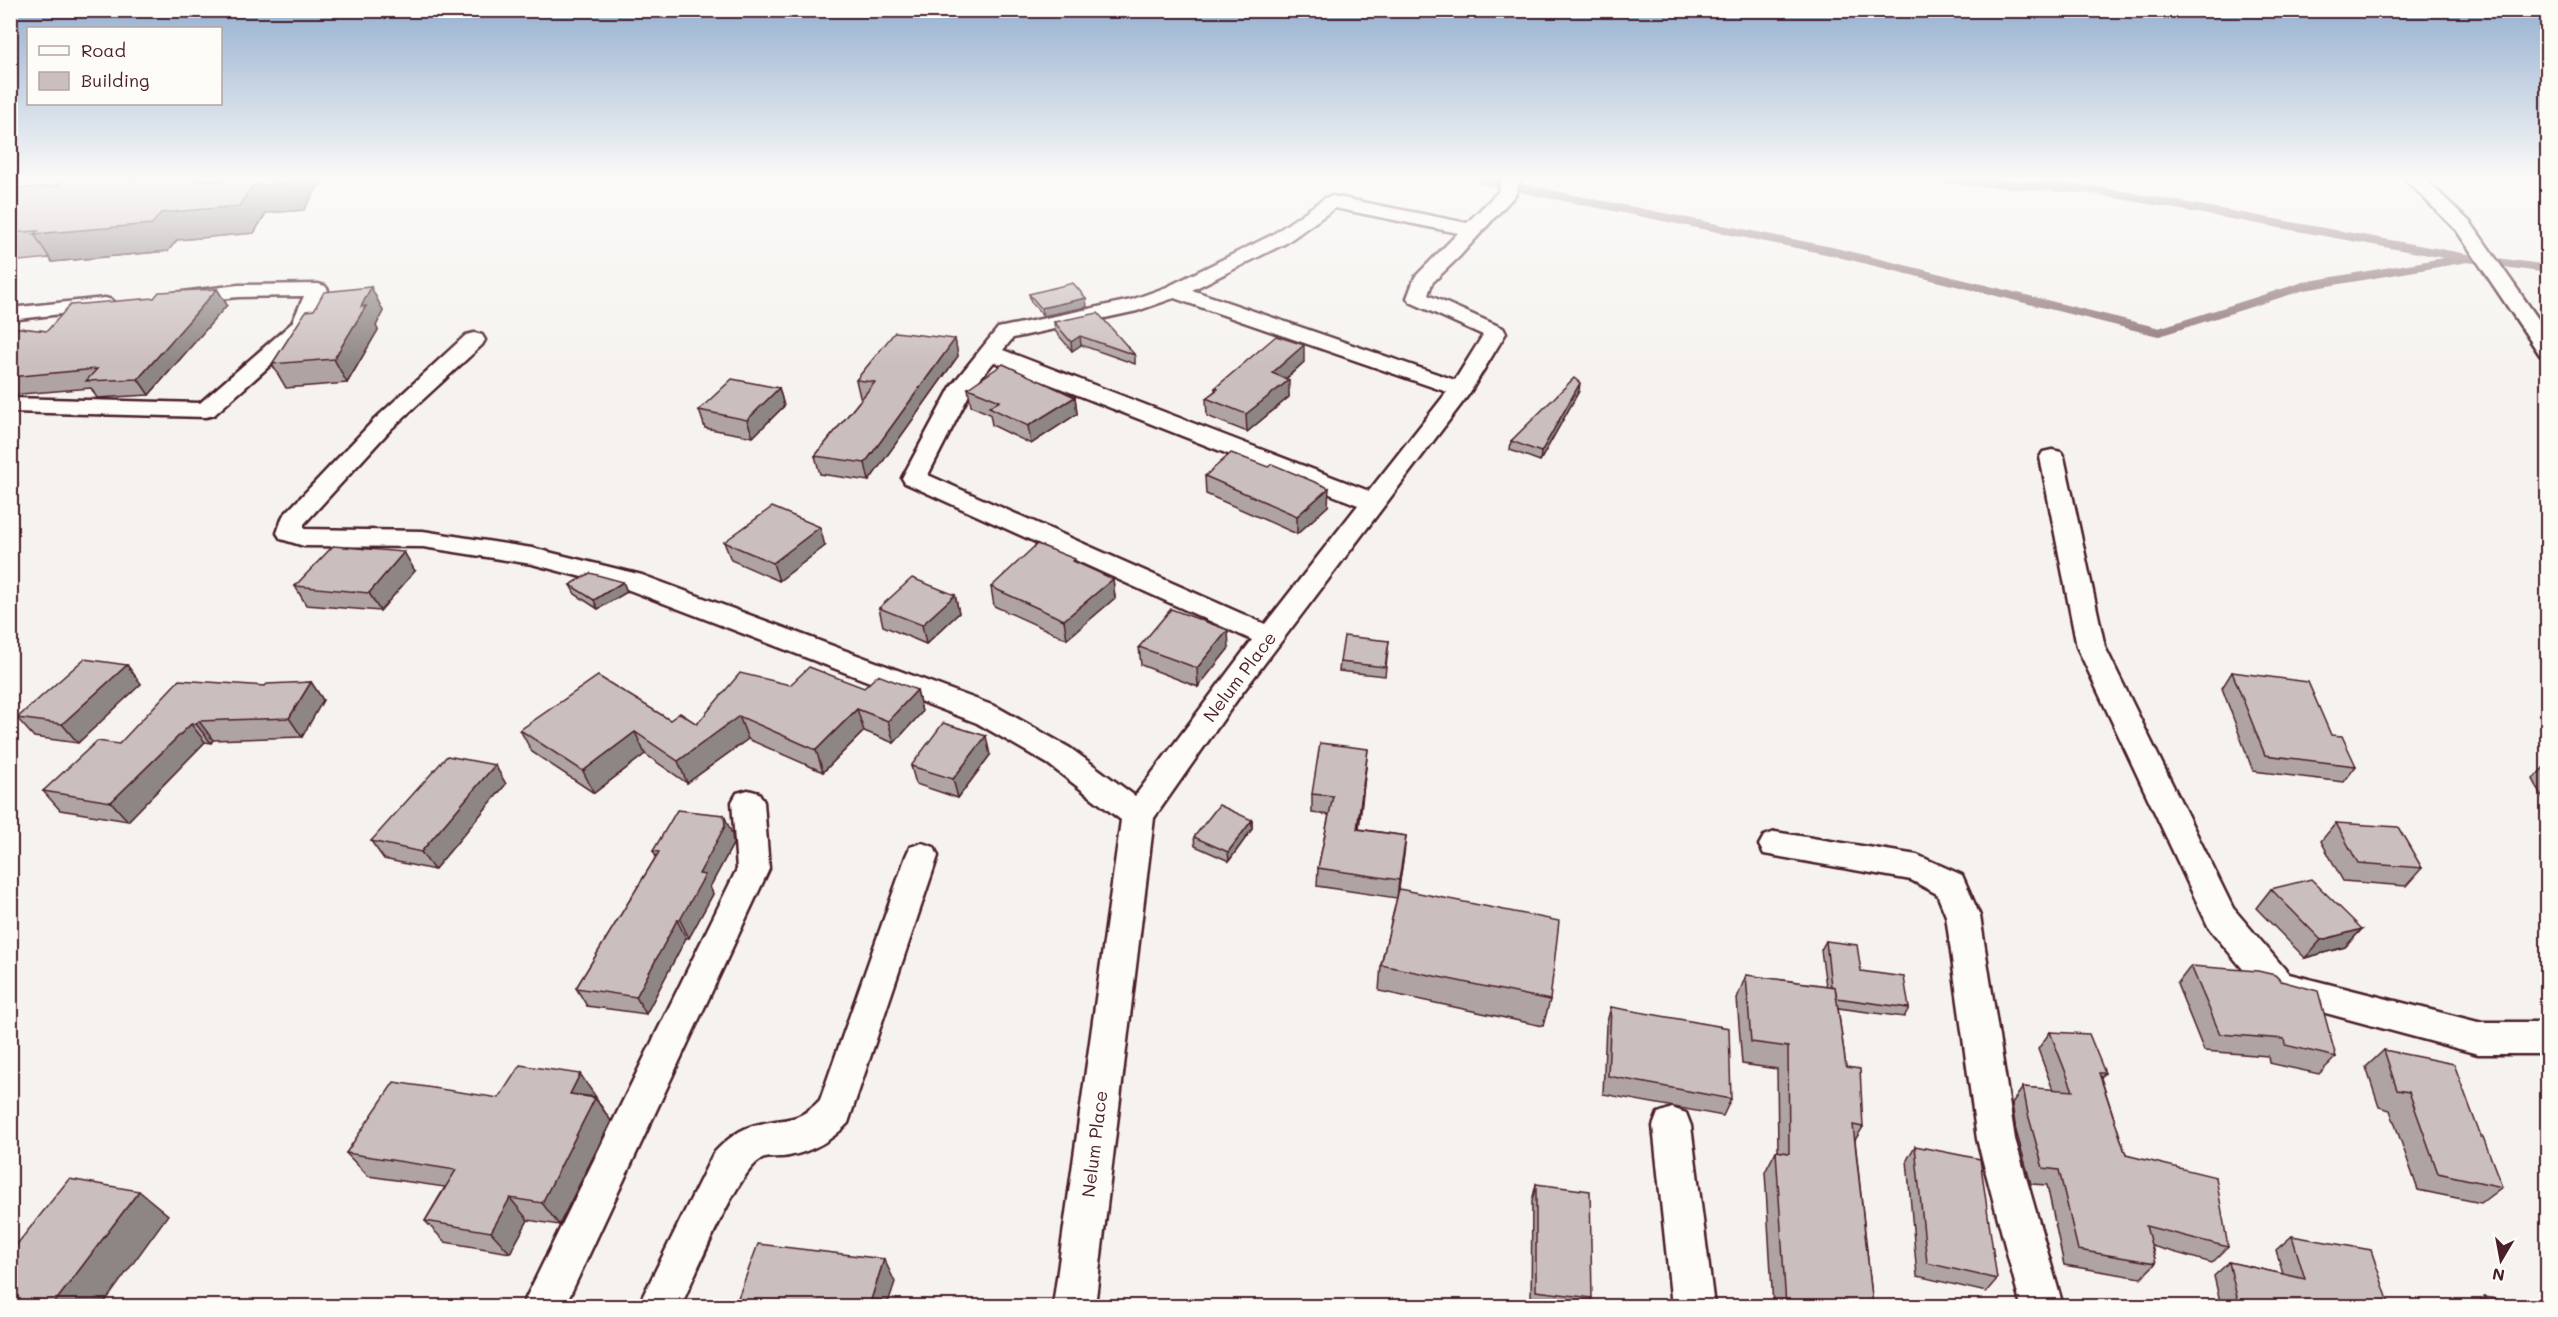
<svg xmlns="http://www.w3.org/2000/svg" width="2558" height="1317" font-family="Mali,sans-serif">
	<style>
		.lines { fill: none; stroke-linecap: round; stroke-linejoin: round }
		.stream { stroke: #8e7378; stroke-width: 8 }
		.street-casing { stroke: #4a1f2b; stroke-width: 5 }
		.street { fill: #fdfcf7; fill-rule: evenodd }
		.wall { fill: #afa4a3; stroke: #4a1f2b; stroke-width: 1.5 }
		.shaded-wall { fill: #8e8685; stroke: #4a1f2b; stroke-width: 1.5 }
		.building { fill: #cbbfbe; stroke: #4a1f2b; stroke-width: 1.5 }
		.labels { text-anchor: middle; stroke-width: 4.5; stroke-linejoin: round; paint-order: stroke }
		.street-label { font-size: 18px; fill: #4a1f2b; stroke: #fdfcf7 }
	</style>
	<rect width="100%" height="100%" fill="#f6f3ef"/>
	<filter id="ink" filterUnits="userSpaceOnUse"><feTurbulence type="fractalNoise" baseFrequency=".0167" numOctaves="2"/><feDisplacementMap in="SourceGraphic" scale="12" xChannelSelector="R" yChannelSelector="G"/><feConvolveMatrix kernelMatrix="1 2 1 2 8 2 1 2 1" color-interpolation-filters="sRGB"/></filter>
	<g filter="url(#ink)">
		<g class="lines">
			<!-- stream -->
			<g class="stream">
				<path d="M1481 180 1831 251 2159 332 2304 286 2467 258"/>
				<path d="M1950 180 2094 190 2467 258 2548 269"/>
			</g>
			<defs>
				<g id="street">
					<path d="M1502 180H1520L1516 194 1459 257 1432 283 1428 295 1503 328 1506 333 1469 394 1239 697 1154 818 1095 1306H1053L1121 820 1048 764 977 723 624 588 532 564 423 547 304 546 281 539 277 533 283 516 375 419 466 335 474 333 482 335 485 340 482 345 391 429 304 524V529L423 531 532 548 642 575 997 707 1070 748 1135 796 1252 640 905 483 902 478 952 385 998 328 1131 300 1167 287 1272 235 1325 198 1332 196 1467 223 1498 192ZM1335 208 1458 233 1415 277 1407 298 1410 302 1483 335 1455 380 1192 290 1286 243ZM1174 298 1447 392 1369 491 1003 350 1013 338 1137 311ZM994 362 1358 505 1265 624 928 475 973 387Z"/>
					<path d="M2406 180H2426L2471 223 2548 333V356L2540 355 2457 231Z"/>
					<path d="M318 284 325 286 328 290 309 331 214 415 206 417 10 412V398L200 403 292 323 304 296 238 297 181 303 174 301 171 297 174 293 238 285Z"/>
					<path d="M105 298 112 300 116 304 112 308 10 320V308Z"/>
					<path d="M2052 450 2061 452 2064 457 2105 647 2233 908 2289 974 2478 1022H2548V1054H2478L2266 997 2209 928 2077 647 2040 457 2043 452Z"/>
					<path d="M748 790 759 793 764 802 769 869 565 1306H522L737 869 732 802 737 793Z"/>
					<path d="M1775 832 1917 855 1962 875 1980 916 2015 1139 2063 1306H2021L1977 1139 1946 916 1937 894 1911 880 1764 854 1759 845 1764 836Z"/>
					<path d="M922 843 934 847 938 856 848 1123C831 1141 813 1151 789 1156 781 1158 770 1156 762 1159 738 1169 694 1278 681 1306H638L713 1154C727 1139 740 1128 760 1124 789 1117 796 1124 820 1100L906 856 910 847Z"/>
					<path d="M1672 1108 1686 1113 1691 1126 1714 1306H1672L1653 1126 1658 1113Z"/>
				</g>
			</defs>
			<!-- street casing -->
			<use href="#street" class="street-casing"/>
			<!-- street -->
			<use href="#street" class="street"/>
		</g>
		<!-- wall -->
		<g class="wall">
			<path d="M10 189 304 210 266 213 254 233 177 240 168 251 52 262 50 258 10 262Z"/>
			<path d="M371 287 383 311 376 326 378 330 347 383 286 388 272 364 314 310Z"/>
			<path d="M217 289 227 305 149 395 97 398 91 388 10 395V327L47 331 154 298Z"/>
			<path d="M1029 294 1087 307 1043 316 1031 302Z"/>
			<path d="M1054 322 1135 355V364L1081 345 1072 351 1055 331Z"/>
			<path d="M955 339 958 356 869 481 820 474 815 456 862 398 860 397 856 380Z"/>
			<path d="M1304 362 1286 379 1289 397 1247 432 1207 416 1206 398 1215 391V388Z"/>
			<path d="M779 388 784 406 753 437 705 428 699 410Z"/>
			<path d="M968 388 1075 397 1077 414 1031 444 992 425 990 414 971 406Z"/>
			<path d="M1579 391 1540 461 1510 450 1511 441Z"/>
			<path d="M1205 476 1328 506 1297 534 1206 494Z"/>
			<path d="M724 542 825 546 779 581 731 560Z"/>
			<path d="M1075 561 1113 579 1115 598 1067 639 994 606 991 587Z"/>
			<path d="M415 571 380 611 306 605 295 586Z"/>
			<path d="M623 582 627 592 598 609 575 594 570 585Z"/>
			<path d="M955 595 959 613 926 644 883 626 879 608Z"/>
			<path d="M1389 641 1385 676 1339 671 1340 662Z"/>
			<path d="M1139 647 1229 648 1198 687 1141 665Z"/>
			<path d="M127 665 141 684 78 743 34 737 17 718Z"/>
			<path d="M2232 672 2331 735 2356 766 2344 782 2253 771 2222 688Z"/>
			<path d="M311 682 323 700 302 737 213 740 211 743 205 742 128 821 60 810 43 791 119 744 265 686Z"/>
			<path d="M790 685 917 690 922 712 894 743 864 731 823 772 748 739 687 783 645 754 594 793 532 752 520 730 670 720 697 724Z"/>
			<path d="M990 755 958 798 916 784 911 766Z"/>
			<path d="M2547 764V806L2533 779Z"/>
			<path d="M1366 767 1359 829 1406 836 1399 889 1550 1000 1543 1026 1379 991 1381 965 1397 898 1317 886 1318 868 1329 815 1312 813V794Z"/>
			<path d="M506 784 434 870 384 859 371 841Z"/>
			<path d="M1252 820V829L1229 861 1195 846 1194 837Z"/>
			<path d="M2336 823 2422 868 2406 886 2343 881 2321 841Z"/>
			<path d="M732 834 733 844 710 887 713 894 689 938H686L646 1014 587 1006 576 988 656 857 653 851Z"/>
			<path d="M2271 889 2362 929 2345 947 2305 958 2256 908Z"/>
			<path d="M1826 941 1861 971 1909 1008 1904 1017 1838 1008 1846 1067 1863 1127 1855 1140 1873 1306H1773L1765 1172 1776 1151H1778L1777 1069 1742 1064 1737 998 1746 975 1826 986 1821 950Z"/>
			<path d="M2191 966 2336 1057 2319 1074 2269 1063 2268 1056 2204 1051 2177 984Z"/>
			<path d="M1611 1007 1731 1099 1723 1116 1603 1094 1606 1025Z"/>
			<path d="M2050 1032 2105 1073 2101 1078 2126 1155 2228 1247 2212 1263 2152 1246 2156 1263 2141 1278 2064 1265 2047 1185 2031 1184 2016 1131 2012 1103 2023 1087 2053 1090 2038 1049Z"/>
			<path d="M2384 1050 2481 1137 2502 1187 2481 1203 2418 1190 2390 1110 2379 1107 2366 1067Z"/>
			<path d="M580 1074 611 1121 559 1225 528 1220 510 1253 445 1242 425 1221 445 1187 368 1176 346 1153 499 1098Z"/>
			<path d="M1915 1146 1997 1279 1986 1292 1917 1276 1907 1160Z"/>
			<path d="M1536 1184 1592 1298 1588 1306H1531L1532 1201Z"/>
			<path d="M2292 1236 2390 1306H2221L2214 1276 2229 1262 2283 1274 2276 1250Z"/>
			<path d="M2485 1297 2530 1306H2472Z"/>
		</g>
		<!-- shaded-wall -->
		<g class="shaded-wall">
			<path d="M292 180H322L304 210 266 213 254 233 177 240 168 251 52 262 34 234 161 213 252 186Z"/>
			<path d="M371 287 383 311 376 326 378 330 347 383 334 359Z"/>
			<path d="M217 289 227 305 149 395 138 379Z"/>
			<path d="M1086 298 1087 307 1043 316 1041 308Z"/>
			<path d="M1080 336 1081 345 1072 351 1071 342Z"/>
			<path d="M955 339 958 356 869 481 865 463Z"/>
			<path d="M1304 345V362L1272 391V373Z"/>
			<path d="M1289 380V397L1247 432 1246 414Z"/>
			<path d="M1580 383 1579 391 1540 461 1541 452Z"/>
			<path d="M779 388 784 406 753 437 747 420Z"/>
			<path d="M1075 397 1077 414 1031 444 1028 426Z"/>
			<path d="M1329 488 1328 506 1297 534V516Z"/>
			<path d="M820 527 825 546 779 581 773 563Z"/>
			<path d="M404 552 415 571 380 611 369 593Z"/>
			<path d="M1113 579 1115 598 1067 639 1064 620Z"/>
			<path d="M623 582 627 592 598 609 594 600Z"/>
			<path d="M955 595 959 613 926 644 922 625Z"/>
			<path d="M1228 630 1229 648 1198 687 1197 668Z"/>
			<path d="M127 665 141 684 78 743 62 724Z"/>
			<path d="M311 682 323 700 302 737 289 718Z"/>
			<path d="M917 690 922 712 894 743 888 721Z"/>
			<path d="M857 709 864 731 823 772 816 750Z"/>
			<path d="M739 716 748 739 687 783 678 761Z"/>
			<path d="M199 721 213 740 211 743 196 724Z"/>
			<path d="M191 724 205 742 128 821 111 802Z"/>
			<path d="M635 732 645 754 594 793 583 771Z"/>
			<path d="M986 736 990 755 958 798 953 779Z"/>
			<path d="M1368 749 1366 767 1356 848 1357 829Z"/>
			<path d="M495 765 506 784 434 870 421 852Z"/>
			<path d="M724 815 732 834 733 844 710 887 713 894 689 938 680 920Z"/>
			<path d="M1252 820V829L1229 861 1228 852Z"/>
			<path d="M1406 836 1404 855 1397 898 1399 880Z"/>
			<path d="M677 920 686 938 646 1014 636 997Z"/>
			<path d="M2362 929 2345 947 2305 958 2321 940Z"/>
			<path d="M580 1074 596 1097 570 1094Z"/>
			<path d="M595 1098 611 1121 559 1225 542 1203Z"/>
			<path d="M139 1191 168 1215 102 1306H52Z"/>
			<path d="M510 1198 528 1220 510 1253 491 1232Z"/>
			<path d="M884 1259 895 1282 887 1306H869Z"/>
		</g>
		<!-- building -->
		<g class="building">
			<path d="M63 180H292L290 183 252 186 239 206 161 213 152 224 34 234 38 231 10 233V189L58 186Z"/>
			<path d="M1073 283 1086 298 1041 308 1029 294Z"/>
			<path d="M371 287 361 307 366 306 334 359 272 364 306 311 314 310 324 292Z"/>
			<path d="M217 289 138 379 86 381 97 369 10 377V327L47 331 70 305 154 298 159 292Z"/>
			<path d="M1098 313 1135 355 1080 336 1071 342 1054 322Z"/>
			<path d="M895 332 955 339 865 463 815 456 875 382 856 380Z"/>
			<path d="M1276 336 1304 345 1272 373 1289 380 1246 414 1206 398 1218 389 1215 388Z"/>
			<path d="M1003 364 1075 397 1028 426 989 407 1000 401 968 388Z"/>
			<path d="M1574 378 1580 383 1541 452 1511 441Z"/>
			<path d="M732 379 779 388 747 420 699 410Z"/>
			<path d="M1231 453 1268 467 1272 464 1329 488 1297 516 1205 476Z"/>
			<path d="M772 507 820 527 773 563 724 542Z"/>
			<path d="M1037 544 1075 559 1073 561 1113 579 1064 620 991 587Z"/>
			<path d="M333 546 404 552 369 593 295 586Z"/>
			<path d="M590 573 623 582 594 600 570 585Z"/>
			<path d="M912 578 955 595 922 625 879 608Z"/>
			<path d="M1171 609 1228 630 1197 668 1139 647Z"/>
			<path d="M1344 636 1389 641 1385 667 1340 662Z"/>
			<path d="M84 659 127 665 62 724 17 718Z"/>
			<path d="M809 667 864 688 878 675 917 690 888 721 857 709 816 750 739 716 678 761 635 732 583 771 520 730 598 676 670 720 680 713 697 724 740 673 790 685Z"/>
			<path d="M2232 672 2308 682 2331 735 2342 736 2356 766 2265 755Z"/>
			<path d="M179 680 265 686 267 684 311 682 289 718 199 721 196 724H191L111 802 43 791 97 741 119 744Z"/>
			<path d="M943 723 986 736 953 779 911 766Z"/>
			<path d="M1320 743 1368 749 1357 829 1406 836 1399 880 1318 868 1333 796 1312 794Z"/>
			<path d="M447 756 495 765 421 852 371 841Z"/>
			<path d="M1219 805 1252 820 1228 852 1194 837Z"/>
			<path d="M677 810 724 815 725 826 699 874 705 875 680 920H677L636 997 576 988 659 852 653 851Z"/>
			<path d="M2336 823 2398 827 2422 868 2358 863Z"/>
			<path d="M2311 879 2362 929 2321 940 2271 889Z"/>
			<path d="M1399 889 1559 921 1550 1000 1381 965Z"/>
			<path d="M1826 941 1857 945 1861 971 1904 977 1909 1008 1837 998 1835 987 1831 986Z"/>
			<path d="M2191 966 2258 971 2275 975 2281 981 2318 991 2336 1057 2285 1045 2284 1039 2220 1034Z"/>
			<path d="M1746 975 1835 987 1846 1067 1860 1069 1863 1127 1853 1125 1873 1306H1786L1776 1151 1789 1153 1788 1047 1751 1042Z"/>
			<path d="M1611 1007 1729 1028 1731 1099 1608 1076Z"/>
			<path d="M2050 1032 2089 1034 2105 1073H2099L2126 1155 2216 1177 2228 1247 2146 1226 2156 1263 2078 1250 2059 1170 2043 1168 2028 1114 2023 1087 2073 1091Z"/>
			<path d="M2384 1050 2454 1064 2481 1137H2483L2502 1187 2438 1173 2409 1092 2397 1090Z"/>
			<path d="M520 1065 580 1074 570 1094 595 1098 542 1203 510 1198 491 1232 425 1221 456 1170 346 1153 394 1082 499 1098Z"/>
			<path d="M1915 1146 1980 1159 1997 1279 1927 1263Z"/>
			<path d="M69 1179 139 1191 52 1306H10V1253Z"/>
			<path d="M1536 1184 1590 1191 1592 1298 1536 1291Z"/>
			<path d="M2292 1236 2371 1250 2390 1306H2239L2229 1262 2305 1279Z"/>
			<path d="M758 1244 884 1259 869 1306H735Z"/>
			<path d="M2485 1297 2530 1306H2489Z"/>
		</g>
	</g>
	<!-- sky -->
	<linearGradient id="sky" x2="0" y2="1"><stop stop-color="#96b0d0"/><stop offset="0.49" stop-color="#fbfaf8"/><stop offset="1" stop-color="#fbfaf8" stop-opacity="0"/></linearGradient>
	<rect width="2558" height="365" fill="url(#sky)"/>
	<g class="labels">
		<!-- street labels -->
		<g class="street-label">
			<text transform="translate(1240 677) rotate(-53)" y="6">Nelum Place</text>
			<text transform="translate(1095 1144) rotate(-83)" y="6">Nelum Place</text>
		</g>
	</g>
	<!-- margin -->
	<rect width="2558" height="1317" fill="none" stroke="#fdfcf7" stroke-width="36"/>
	<rect x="18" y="18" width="2522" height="1281" fill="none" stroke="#4a1f2b" stroke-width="2" filter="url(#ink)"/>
	<!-- legend -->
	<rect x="27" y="27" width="195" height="78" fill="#fdfcf7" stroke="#b5a4a5" stroke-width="1.5"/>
	<rect x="39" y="46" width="30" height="9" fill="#fdfcf7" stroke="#b5a4a5" stroke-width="1.5"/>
	<text x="81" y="57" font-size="18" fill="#4a1f2b">Road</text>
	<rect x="39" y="72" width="30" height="18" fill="#cbbfbe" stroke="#b5a4a5" stroke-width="1.5"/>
	<text x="81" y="87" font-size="18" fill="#4a1f2b">Building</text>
	<!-- north arrow -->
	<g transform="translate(2501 1260) rotate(190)" stroke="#fdfcf7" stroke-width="4.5" paint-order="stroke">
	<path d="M0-4.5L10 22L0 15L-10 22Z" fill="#4a1f2b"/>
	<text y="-9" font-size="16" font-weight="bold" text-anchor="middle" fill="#4a1f2b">N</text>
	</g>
</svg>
